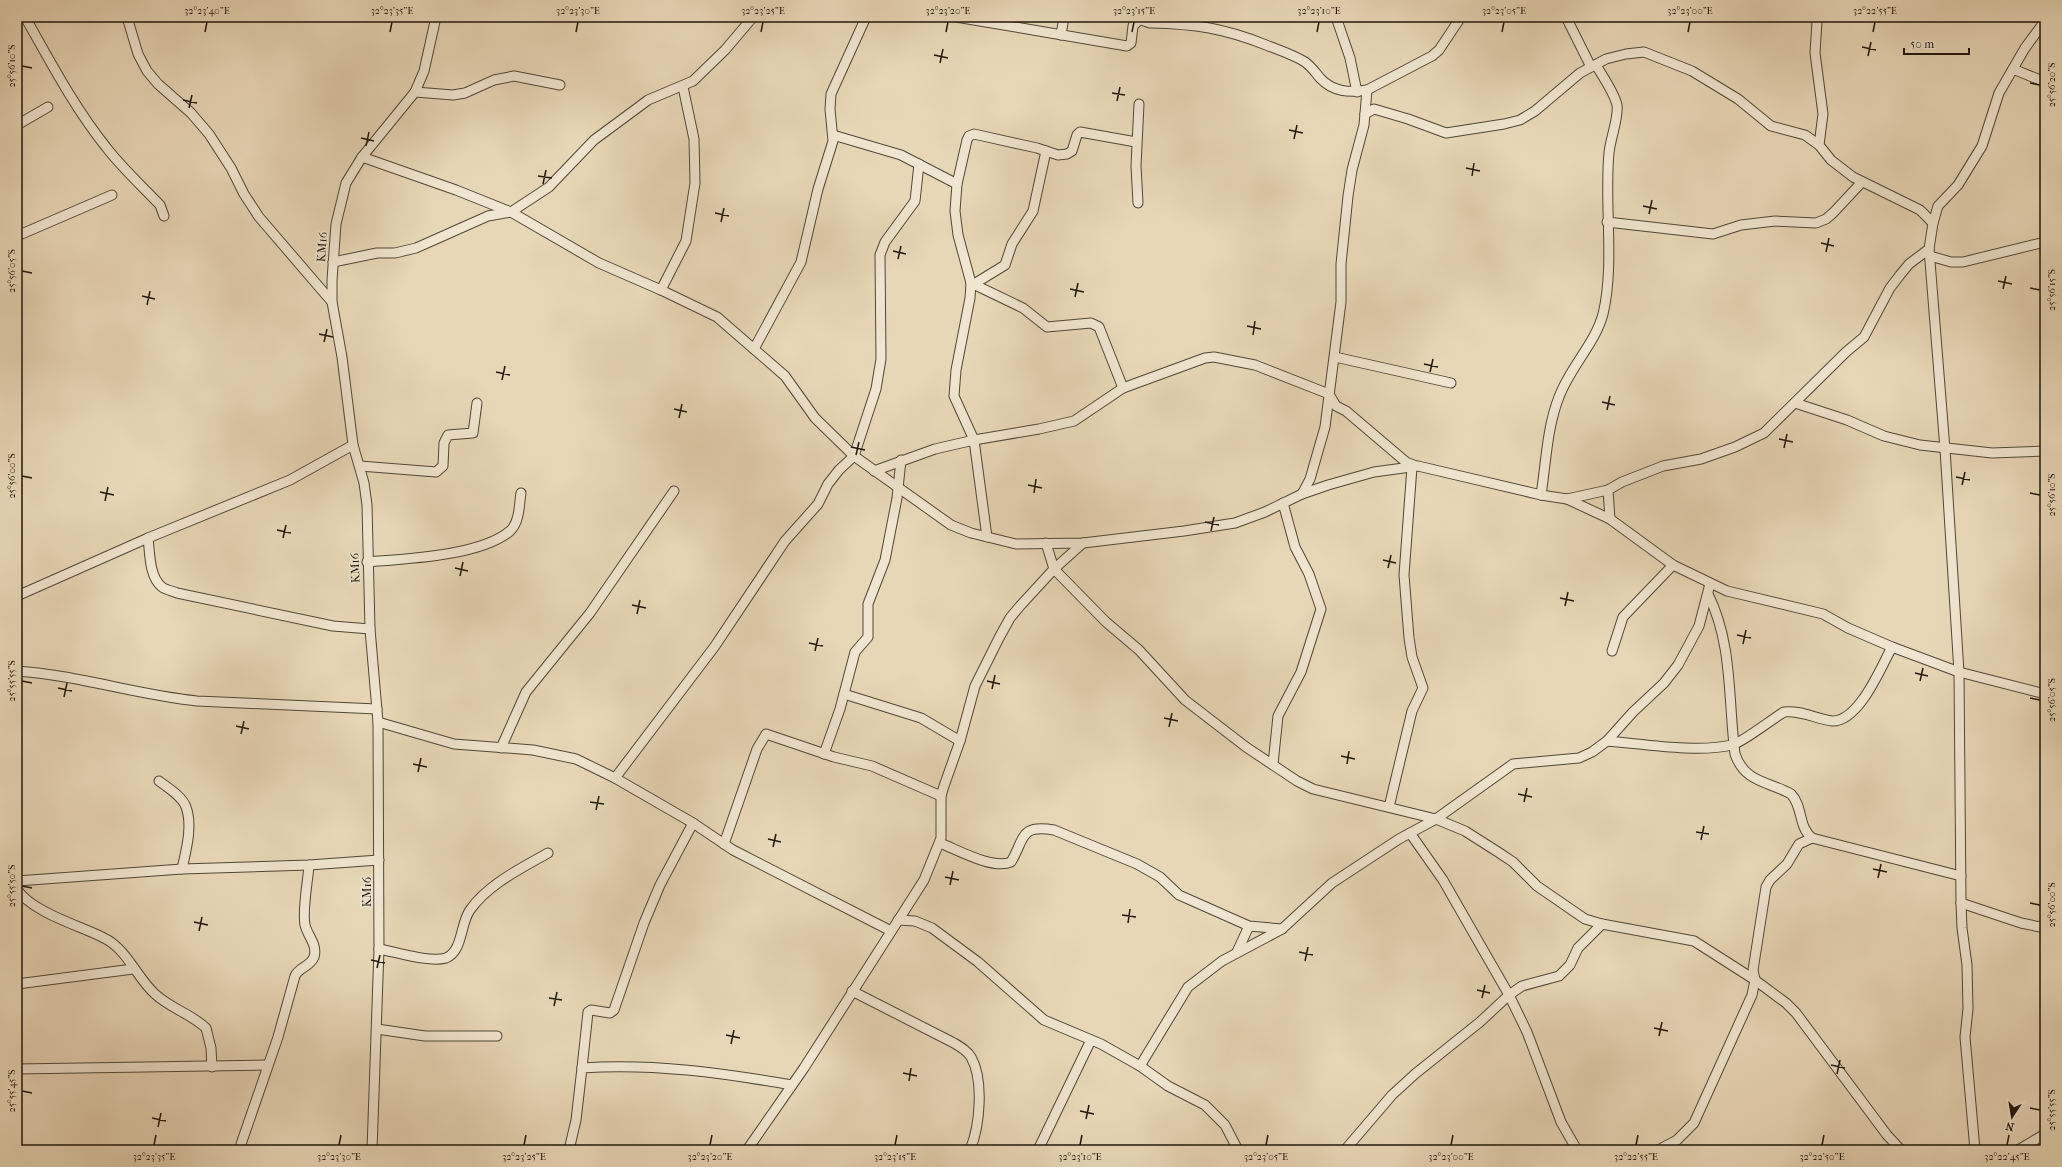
<svg xmlns="http://www.w3.org/2000/svg" width="2062" height="1167" font-family="'IM FELL French Canon',serif">
	<style>
		.lines { fill: none; stroke-linecap: round; stroke-linejoin: round }
		.minor-casing { stroke: #504738; stroke-width: 11 }
		.minor { stroke: #f0e5d0; stroke-width: 9 }
		.ticks { fill: none; stroke: #1e170d; stroke-width: 1.5 }
		.labels { text-anchor: middle; stroke-width: 3; stroke-linejoin: round; paint-order: stroke }
		.street-label { font-size: 12px; fill: #1e170d; stroke: #f0e5d0 }
		.neatline { fill: none; stroke: #1e170d; stroke-width: 1.5 }
		.ticks-label { font-size: 10px; text-anchor: middle; fill: #1e170d }
	</style>
	<rect width="100%" height="100%" fill="#e8d7b7"/>
	<filter id="stains"><feTurbulence type="fractalNoise" baseFrequency=".005" numOctaves="4"/><feColorMatrix values="0 0 0 0 .2 0 0 0 0 .09 0 0 0 0 .02 0 0 0 .5 -.17"/></filter>
	<radialGradient id="worn" r=".72"><stop offset=".6" stop-color="#630" stop-opacity="0"/><stop offset="1" stop-color="#630" stop-opacity=".3"/></radialGradient>
	<g class="lines">
		<defs>
			<g id="minor">
				<path d="M25 17C50 61 74 107 106 147 122 168 142 186 160 205L164 216"/>
				<path d="M127 17 138 54 147 71 158 84 191 113 209 134 231 168 244 194 259 217 332 302"/>
				<path d="M956 17 1127 46 1131 43 1133 26 1141 18"/>
				<path d="M1140 17 1144 21 1150 23C1195 24 1224 28 1266 45 1279 50 1294 55 1305 62 1311 66 1315 72 1320 78 1333 92 1349 93 1367 90L1432 56 1439 50 1461 17"/>
				<path d="M1336 17 1350 58 1357 92"/>
				<path d="M1815 17 1817 21 1815 53 1823 114 1819 145"/>
				<path d="M1061 35 1064 17"/>
				<path d="M2013 69 2045 82"/>
				<path d="M415 92 453 95 465 93 494 80 514 76 560 85"/>
				<path d="M1365 114 1374 109 1408 119 1446 133 1504 124 1520 120 1535 111 1580 73 1606 59 1626 54 1644 52 1692 71 1738 99 1771 126 1805 135 1819 145 1831 160 1853 177 1920 210 1933 223"/>
				<path d="M17 125 48 107"/>
				<path d="M833 135 901 155 957 184"/>
				<path d="M362 157 456 190 511 212 599 263 661 290 717 317 785 376 815 418 854 456 951 525 971 533 1016 544 1083 543 1184 531 1235 523 1265 512 1302 494 1328 485 1374 472 1418 466 1541 495 1567 499 1610 519 1673 565 1727 591 1823 614 1848 628 1892 647 1959 672 2045 694"/>
				<path d="M1138 203 1136 166 1139 104"/>
				<path d="M1607 222 1713 234 1741 225 1775 221 1816 223 1826 219 1833 213 1862 182"/>
				<path d="M17 236 112 195"/>
				<path d="M1930 256 1951 262H1963L2045 242"/>
				<path d="M333 262 377 253H395L416 248 488 216 511 212 549 187 594 140 640 106 648 100 693 81 725 50 753 17"/>
				<path d="M971 283 1023 308 1047 327 1091 323 1099 327 1123 388"/>
				<path d="M974 284 1005 265 1012 244 1033 211 1046 151"/>
				<path d="M661 290 686 241 695 183 694 139 683 87"/>
				<path d="M754 349 801 262 818 189 833 141 830 109 831 94 866 17"/>
				<path d="M1335 357 1451 383"/>
				<path d="M1795 403 1847 420 1884 436 1920 445 1992 453 2045 451"/>
				<path d="M360 466 436 472 443 466 444 443 448 435 473 433 477 403"/>
				<path d="M874 471 935 449 974 440 1039 429 1074 421 1123 388 1205 358 1214 357 1255 365 1329 394 1336 406 1346 411 1406 462 1416 466"/>
				<path d="M1608 490 1610 519"/>
				<path d="M1302 494 1310 479 1325 427 1341 302V264L1348 196 1352 170 1364 125 1367 90"/>
				<path d="M1541 495C1546 463 1547 427 1559 397 1570 367 1595 344 1603 314 1615 264 1604 204 1609 153 1610 140 1619 117 1617 105 1614 92 1603 77 1596 65L1591 67 1566 17"/>
				<path d="M1567 499 1608 490 1622 482 1663 466 1701 459 1735 447 1764 433 1846 352 1864 337 1890 288 1900 275 1909 264 1929 249"/>
				<path d="M987 537 974 440 954 396 956 370 970 298 971 283 958 235 955 211 957 184 967 140 969 136 974 134 1037 148 1058 155 1067 154 1072 151 1077 135 1080 132 1136 142"/>
				<path d="M148 538C150 553 149 577 162 587 166 590 173 591 177 593L333 626 370 629"/>
				<path d="M1046 543 1054 569 1106 622 1139 650 1185 700 1246 747 1297 781 1313 789 1436 819 1465 831 1498 852 1513 862 1537 886 1585 919 1602 924 1694 941 1755 980 1786 1003 1796 1013 1887 1135 1901 1150"/>
				<path d="M367 562C405 559 481 556 510 531 520 522 519 504 521 493"/>
				<path d="M1708 594C1733 644 1728 700 1735 754 1745 783 1768 781 1791 794 1803 806 1798 827 1812 838L1961 876"/>
				<path d="M17 596 148 538 290 480 353 445"/>
				<path d="M1612 651 1623 617 1673 565"/>
				<path d="M17 671C78 675 136 695 197 701L377 709"/>
				<path d="M844 694 921 718 960 741"/>
				<path d="M378 722 454 744 533 750 576 759 615 778 693 823 733 850 891 931"/>
				<path d="M1607 741C1644 744 1697 753 1732 745 1743 742 1772 719 1784 712 1801 710 1816 719 1832 721 1859 722 1881 667 1892 647"/>
				<path d="M501 748 526 692 590 613 674 491"/>
				<path d="M824 754 840 709 855 652 868 637V604L885 560 897 498 901 460"/>
				<path d="M1273 764 1278 716 1301 672 1321 609 1309 574 1295 547 1283 503"/>
				<path d="M615 778 715 646 785 541 818 504 828 484 839 470 854 456 876 389 881 359 880 255 885 242 915 201 919 164"/>
				<path d="M159 781C168 788 182 796 186 807 193 826 186 850 182 869"/>
				<path d="M1389 807 1412 711 1423 688 1412 657 1409 638 1404 575 1412 467"/>
				<path d="M1410 833 1443 880 1509 995 1527 1032 1561 1122 1577 1150"/>
				<path d="M940 843C958 850 993 870 1011 862 1025 839 1019 824 1054 830L1137 864 1160 877 1179 895 1249 926 1282 929"/>
				<path d="M724 844 757 749 766 734 834 757 872 766 941 796"/>
				<path d="M17 881 182 869 309 865 379 860"/>
				<path d="M17 889C31 912 81 926 104 938 127 949 137 978 155 994 170 1008 191 1014 206 1028L211 1048 212 1067"/>
				<path d="M1961 903 2021 923 2045 928"/>
				<path d="M898 920 915 921 932 928 978 962 1044 1020 1101 1044 1140 1066 1168 1086 1205 1105 1225 1125 1238 1150"/>
				<path d="M379 949C396 952 430 963 446 958 463 951 460 924 470 910 488 884 522 868 548 853"/>
				<path d="M1237 952 1249 926"/>
				<path d="M17 984 133 969"/>
				<path d="M852 991 952 1042C959 1046 967 1050 971 1057 984 1080 980 1126 970 1150"/>
				<path d="M377 1029 425 1036H497"/>
				<path d="M1140 1066 1188 987 1222 961 1282 929 1332 883 1399 839 1436 819 1513 764 1579 758 1592 752 1607 741 1633 712 1664 683 1678 665 1699 626 1710 584"/>
				<path d="M582 1068 588 1012 591 1010 610 1013 614 1010 644 923 660 885 693 823"/>
				<path d="M17 1069 268 1065"/>
				<path d="M239 1150 278 1037 295 976C299 967 310 967 314 957 318 945 307 935 305 925 302 910 308 881 309 865"/>
				<path d="M372 1150 379 949 378 722 370 629 367 505 364 483 353 445 342 357 332 302V280L336 224 346 183 362 157 415 92 424 71 436 17"/>
				<path d="M569 1150 576 1120 582 1068C652 1063 723 1073 792 1085"/>
				<path d="M747 1150 804 1068 924 880 941 838V796L944 786 960 741 975 686 999 638 1010 618 1020 606 1054 569 1083 543"/>
				<path d="M1038 1150 1091 1040"/>
				<path d="M1345 1150 1392 1095 1415 1074 1480 1022 1509 995 1522 986 1559 976 1570 965 1578 948 1602 924"/>
				<path d="M1658 1150 1677 1140 1694 1123 1752 995 1755 980 1753 970 1766 887 1770 880 1787 864 1799 844 1812 838"/>
				<path d="M1975 1150 1965 1037 1968 1009 1967 965 1962 928 1961 903 1959 672 1945 449 1929 249 1933 223 1938 206 1958 185 1982 146 1999 93 2025 48 2045 21"/>
				<path d="M2018 1150 2045 1134"/>
			</g>
		</defs>
		<!-- minor casing -->
		<use href="#minor" class="minor-casing"/>
		<!-- minor -->
		<use href="#minor" class="minor"/>
	</g>
	<!-- ticks -->
	<path class="ticks" d="M205 32 207 22M390 32 392 22M576 32 578 22M761 32 763 22M946 32 948 22M1132 32 1134 22M1317 32 1319 22M1502 32 1504 22M1688 32 1690 22M1873 32 1875 22M1862 47 1876 50M934 55 948 58M1868 56 1871 42M940 63 943 49M22 66 32 68M2030 83 2040 85M1112 93 1125 95M183 100 197 103M1117 101 1120 87M189 108 192 95M1289 130 1303 133M361 138 374 141M1294 139 1297 125M366 146 369 132M1466 168 1480 171M538 176 552 178M1472 176 1474 163M543 184 546 170M1643 206 1657 209M715 213 729 216M1649 214 1652 200M721 222 724 208M1821 243 1834 246M893 251 906 254M1826 252 1829 238M898 259 901 246M22 271 32 273M1998 281 2012 284M2030 288 2040 290M1070 289 1084 292M2003 289 2006 276M142 296 155 299M1075 297 1078 283M147 305 150 291M1247 326 1261 329M319 334 333 337M1253 335 1255 321M324 342 327 329M1424 364 1438 367M496 372 510 375M1430 372 1433 359M502 380 505 366M1602 402 1615 405M674 409 687 412M1607 410 1610 396M679 418 682 404M1779 439 1793 442M851 447 865 450M1784 448 1787 434M856 455 859 442M22 476 32 478M1956 477 1970 480M1028 485 1042 488M1962 485 1965 472M100 492 114 495M1034 493 1036 479M2030 493 2040 495M105 501 108 487M1205 522 1219 525M277 530 291 533M1211 531 1214 517M283 538 286 525M1383 560 1396 563M455 568 468 571M1388 568 1391 555M460 576 463 562M1560 598 1574 601M632 605 646 608M1565 606 1568 592M637 614 640 600M1737 635 1751 638M809 643 823 646M1743 644 1746 630M815 651 818 638M1915 673 1928 676M22 681 32 683M987 681 1000 684M1920 681 1923 668M58 688 72 691M992 689 995 675M64 697 67 683M2030 698 2040 700M1164 718 1178 721M236 726 249 729M1169 727 1172 713M241 734 244 721M1341 756 1355 759M413 764 427 767M1347 764 1349 751M418 772 421 758M1518 794 1532 797M590 802 604 804M1524 802 1527 788M596 810 599 796M1696 832 1709 834M768 839 781 842M1701 840 1704 826M773 847 776 834M1873 869 1887 872M945 877 959 880M1878 878 1881 864M950 885 953 871M22 886 32 888M2030 903 2040 905M1122 915 1136 917M194 922 208 925M1128 923 1130 909M199 931 202 917M1299 952 1313 955M371 960 385 963M1305 961 1308 947M377 968 380 955M1477 990 1490 993M549 998 562 1000M1482 998 1485 985M554 1006 557 992M1654 1028 1668 1031M726 1035 740 1038M1659 1036 1662 1022M731 1044 734 1030M1831 1065 1845 1068M903 1073 917 1076M1837 1074 1840 1060M909 1081 911 1068M22 1091 32 1093M2030 1108 2040 1110M1080 1111 1094 1114M152 1118 166 1121M1086 1119 1089 1105M158 1127 161 1113M154 1145 156 1135M339 1145 341 1135M524 1145 526 1135M710 1145 712 1135M895 1145 897 1135M1080 1145 1082 1135M1266 1145 1268 1135M1451 1145 1453 1135M1636 1145 1638 1135M1822 1145 1824 1135M2007 1145 2009 1135"/>
	<g class="labels">
		<!-- street labels -->
		<g class="street-label">
			<text transform="translate(322 247) rotate(-86)" y="4">KM16</text>
			<text transform="translate(355 568) rotate(-92)" y="4">KM16</text>
			<text transform="translate(367 892) rotate(-90)" y="4">KM16</text>
		</g>
	</g>
	<!-- margin -->
	<rect width="2062" height="1167" fill="none" stroke="#e8d7b7" stroke-width="44"/>
	<!-- north arrow -->
	<g transform="translate(2012 1117) rotate(192)" stroke="#f0e5d0" stroke-width="3" paint-order="stroke">
	<path d="M0-3L7 15L0 10L-7 15Z" fill="#1e170d"/>
	<text y="-6" font-size="11" font-weight="bold" text-anchor="middle" fill="#1e170d">N</text>
	</g>
	<!-- scale -->
	<path d="M1904 48v6h65v-6" fill="none" stroke="#1e170d" stroke-width="2"/>
	<text x="1910" y="48" font-size="12" fill="#1e170d" stroke="#f0e5d0" stroke-width="3" paint-order="stroke">50 m</text>
	<rect x="22" y="22" width="2018" height="1123" class="neatline"/>
	<g class="ticks-label">
		<text x="207" y="14">32°23'40"E</text>
		<text x="392" y="14">32°23'35"E</text>
		<text x="578" y="14">32°23'30"E</text>
		<text x="763" y="14">32°23'25"E</text>
		<text x="948" y="14">32°23'20"E</text>
		<text x="1134" y="14">32°23'15"E</text>
		<text x="1319" y="14">32°23'10"E</text>
		<text x="1504" y="14">32°23'05"E</text>
		<text x="1690" y="14">32°23'00"E</text>
		<text x="1875" y="14">32°22'55"E</text>
		<text transform="translate(11 66) rotate(-90)" y="4">25°56'10"S</text>
		<text transform="translate(2051 85) rotate(-90)" y="4">25°56'20"S</text>
		<text transform="translate(11 271) rotate(-90)" y="4">25°56'05"S</text>
		<text transform="translate(2051 290) rotate(-90)" y="4">25°56'15"S</text>
		<text transform="translate(11 476) rotate(-90)" y="4">25°56'00"S</text>
		<text transform="translate(2051 495) rotate(-90)" y="4">25°56'10"S</text>
		<text transform="translate(11 681) rotate(-90)" y="4">25°55'55"S</text>
		<text transform="translate(2051 700) rotate(-90)" y="4">25°56'05"S</text>
		<text transform="translate(11 886) rotate(-90)" y="4">25°55'50"S</text>
		<text transform="translate(2051 905) rotate(-90)" y="4">25°56'00"S</text>
		<text transform="translate(11 1091) rotate(-90)" y="4">25°55'45"S</text>
		<text transform="translate(2051 1110) rotate(-90)" y="4">25°55'55"S</text>
		<text x="154" y="1160">32°23'35"E</text>
		<text x="339" y="1160">32°23'30"E</text>
		<text x="524" y="1160">32°23'25"E</text>
		<text x="710" y="1160">32°23'20"E</text>
		<text x="895" y="1160">32°23'15"E</text>
		<text x="1080" y="1160">32°23'10"E</text>
		<text x="1266" y="1160">32°23'05"E</text>
		<text x="1451" y="1160">32°23'00"E</text>
		<text x="1636" y="1160">32°22'55"E</text>
		<text x="1822" y="1160">32°22'50"E</text>
		<text x="2007" y="1160">32°22'45"E</text>
	</g>
	<rect width="100%" height="100%" filter="url(#stains)"/>
	<rect width="100%" height="100%" fill="url(#worn)"/>
</svg>
